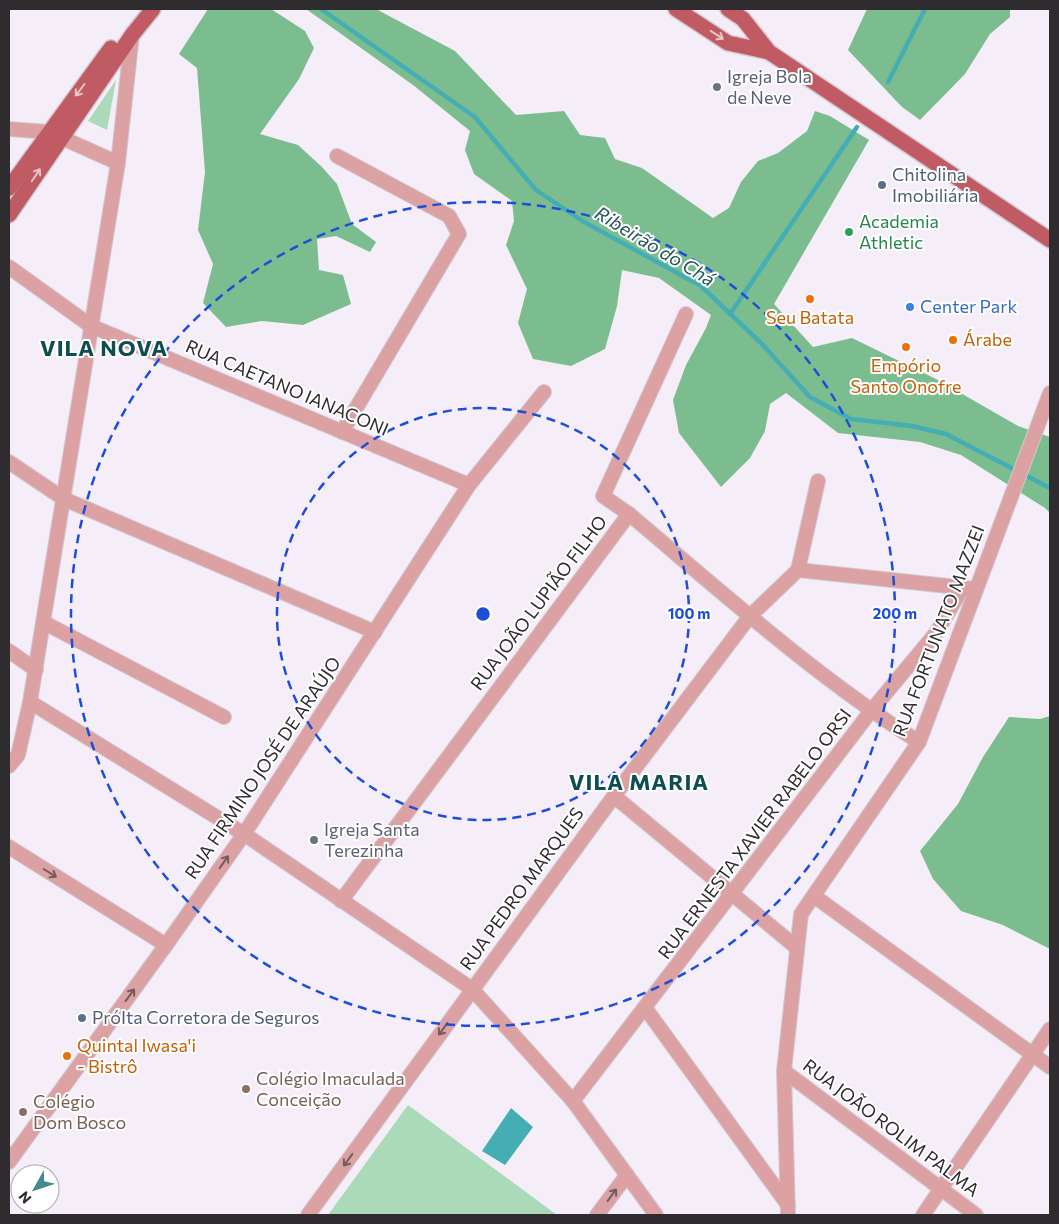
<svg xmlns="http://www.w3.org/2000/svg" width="1059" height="1224" font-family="Commissioner,sans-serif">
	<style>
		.green { fill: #abdab8 }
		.forest { fill: #7cbd8f }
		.water { fill: #45adb4 }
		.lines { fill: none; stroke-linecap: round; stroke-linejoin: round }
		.stream { stroke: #45adb4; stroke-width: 4.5 }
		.minor-casing { stroke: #d1cad4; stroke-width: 16 }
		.major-casing { stroke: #d1cad4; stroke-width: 18 }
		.minor { stroke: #dca1a3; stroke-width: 14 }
		.major { stroke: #c15b63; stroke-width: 15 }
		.oneway { stroke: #e9c6c8 }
		.oneway2 { stroke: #745b5e }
		.ring { fill: none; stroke: #1d4ed8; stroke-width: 2.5; stroke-dasharray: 9 6 }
		.worship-dot { fill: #6b7280; stroke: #fff; stroke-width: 2 }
		.service-dot { fill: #5c6f8a; stroke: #fff; stroke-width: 2 }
		.leisure-dot { fill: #2e9e5b; stroke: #fff; stroke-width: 2 }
		.food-dot { fill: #e8710a; stroke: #fff; stroke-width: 2 }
		.shop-dot { fill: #3f7fe0; stroke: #fff; stroke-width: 2 }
		.education-dot { fill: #8d6e63; stroke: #fff; stroke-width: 2 }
		.labels { text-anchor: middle; stroke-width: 4; stroke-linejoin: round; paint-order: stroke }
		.worship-label { font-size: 18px; fill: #5b616d; stroke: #fff; text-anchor: start }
		.service-label { font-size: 18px; fill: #4e5e75; stroke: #fff; text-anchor: start }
		.leisure-label { font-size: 18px; fill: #27864d; stroke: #fff; text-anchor: start }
		.shop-label { font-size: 18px; fill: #366cbe; stroke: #fff; text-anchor: start }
		.food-label { font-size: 18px; fill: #c56008; stroke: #fff }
		.street-label { font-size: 18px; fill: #2f2c30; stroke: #fff }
		.education-label { font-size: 18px; fill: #785e54; stroke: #fff; text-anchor: start }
		.water-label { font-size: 19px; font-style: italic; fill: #295659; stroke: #fff }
		.district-label { font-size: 22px; font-weight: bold; letter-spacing: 1px; fill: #0e4d50; stroke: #fff }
		.centre { fill: #1d4ed8; stroke: #fff; stroke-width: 2.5 }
		.ring-label { font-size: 15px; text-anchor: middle; font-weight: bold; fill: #1d4ed8; stroke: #fff; stroke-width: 4; stroke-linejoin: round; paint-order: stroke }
	</style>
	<rect width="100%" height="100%" fill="#f5edf8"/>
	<!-- green -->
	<g class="green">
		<path d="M116 80 107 130 88 121Z"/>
		<path d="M408 1105 557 1215H328Z"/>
	</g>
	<!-- forest -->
	<g class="forest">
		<path d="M208 9H271L305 31 314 48 299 79 260 134 298 145 321 166 337 184 352 224 376 242 370 252 336 236 317 239 319 270 343 275 351 304 303 325 262 321 226 327 203 303 213 264 198 230 205 172 197 68 179 54Z"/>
		<path d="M306 9H376L455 51 516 115 564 111 580 135 605 138 615 159 642 168 713 218 729 208 741 182 758 161 778 153 807 131 815 111 830 116 869 140 774 304 813 347 852 338 938 380 1018 426 1050 437V513L1045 508 961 455 920 442 838 433 786 393 770 404 765 431 750 458 721 487 679 433 673 400 686 365 706 328 711 315 659 278 622 270 617 306 605 349 571 366 533 359 518 323 527 289 506 245 514 221 512 201 474 174 465 150 470 131 413 85Z"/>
		<path d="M867 9H1010V17L990 34 965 74 920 120 902 107 848 50Z"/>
		<path d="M1050 716V949L1003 925 961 911 933 879 920 851 958 804 983 757 1009 717 1040 719Z"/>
	</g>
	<!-- water -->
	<path class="water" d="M511 1108 533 1127 505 1165 482 1151Z"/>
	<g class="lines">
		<!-- stream -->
		<g class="stream">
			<path d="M321 9 475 117 536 190 584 222 701 286 762 344 810 397 851 419 912 426 946 434 1050 488"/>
			<path d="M888 82 925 9"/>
			<path d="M730 314 857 127"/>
		</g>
		<defs>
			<g id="minor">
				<path d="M9 129 49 132 118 163"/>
				<path d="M337 156 449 216 459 234 342 432"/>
				<path d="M9 267 91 326 469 485"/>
				<path d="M9 462 64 499 375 632"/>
				<path d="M629 514C723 593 815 676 919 742"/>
				<path d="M798 570 818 481"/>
				<path d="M43 622 224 717"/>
				<path d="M9 651 36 670"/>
				<path d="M30 702 244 834 472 989 573 1101 656 1215"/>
				<path d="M9 766 18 755 30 702 118 163 132 35"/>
				<path d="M614 796 796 947"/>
				<path d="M9 847 166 945"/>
				<path d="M814 896 1050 1067"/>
				<path d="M341 901 629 514 603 496 686 314"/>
				<path d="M646 1009 788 1205"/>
				<path d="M784 1071 976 1215"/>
				<path d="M573 1101 871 711 936 633 963 587"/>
				<path d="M9 1162 166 945 244 834 469 485 544 392"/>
				<path d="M308 1215 614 796 750 616 798 570 976 589"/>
				<path d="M597 1215 627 1175"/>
				<path d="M788 1215 784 1071 801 914 919 742 1050 393"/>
				<path d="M923 1215 1050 1029"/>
			</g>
			<g id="major">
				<path d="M676 9 728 43 769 52"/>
				<path d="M728 9 743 19 769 52 1050 240"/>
				<path d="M9 188 111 48"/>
				<path d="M9 215 132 35 153 9"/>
			</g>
		</defs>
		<!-- minor casing -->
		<use href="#minor" class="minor-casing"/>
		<!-- major casing -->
		<use href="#major" class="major-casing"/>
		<!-- minor -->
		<use href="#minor" class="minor"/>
		<!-- major -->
		<use href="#major" class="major"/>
	</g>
	<!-- one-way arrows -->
	<defs><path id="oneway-shaft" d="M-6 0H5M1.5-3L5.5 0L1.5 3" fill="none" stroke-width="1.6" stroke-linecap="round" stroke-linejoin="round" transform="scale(1.25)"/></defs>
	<g class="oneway">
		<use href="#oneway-shaft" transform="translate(717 35) rotate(33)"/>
		<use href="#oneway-shaft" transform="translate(80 90) rotate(127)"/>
		<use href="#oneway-shaft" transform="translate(36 175) rotate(-56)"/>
	</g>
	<g class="oneway2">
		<use href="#oneway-shaft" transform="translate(224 862) rotate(-55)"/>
		<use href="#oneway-shaft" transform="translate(50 873) rotate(32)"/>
		<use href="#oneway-shaft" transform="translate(130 995) rotate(-54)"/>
		<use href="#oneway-shaft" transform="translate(443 1029) rotate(126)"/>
		<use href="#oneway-shaft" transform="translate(348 1160) rotate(126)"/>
		<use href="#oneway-shaft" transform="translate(612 1195) rotate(-54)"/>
	</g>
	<!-- distance rings -->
	<g class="ring">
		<circle cx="483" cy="614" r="206"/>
		<circle cx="483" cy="614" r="412"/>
	</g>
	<!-- markers -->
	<g class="worship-dot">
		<circle cx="717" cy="87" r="5"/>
		<circle cx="314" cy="840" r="5"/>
	</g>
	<g class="service-dot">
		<circle cx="882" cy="185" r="5"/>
		<circle cx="82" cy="1018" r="5"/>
	</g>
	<circle class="leisure-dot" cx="849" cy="232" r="5"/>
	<g class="food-dot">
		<circle cx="810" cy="299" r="5"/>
		<circle cx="953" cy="340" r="5"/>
		<circle cx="906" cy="347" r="5"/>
		<circle cx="67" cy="1056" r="5"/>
	</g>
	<circle class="shop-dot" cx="910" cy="307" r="5"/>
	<g class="education-dot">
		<circle cx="246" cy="1089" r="5"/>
		<circle cx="23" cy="1112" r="5"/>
	</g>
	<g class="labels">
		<!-- worship labels -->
		<g class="worship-label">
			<text x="727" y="83">Igreja Bola<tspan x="727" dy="21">de Neve</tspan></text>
			<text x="324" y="836">Igreja Santa<tspan x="324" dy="21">Terezinha</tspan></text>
		</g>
		<!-- service labels -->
		<g class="service-label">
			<text x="892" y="181">Chitolina<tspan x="892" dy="21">Imobiliária</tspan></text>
			<text x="92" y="1024">PróIta Corretora de Seguros</text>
		</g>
		<!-- leisure labels -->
		<g class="leisure-label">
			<text x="859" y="228">Academia<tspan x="859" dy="21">Athletic</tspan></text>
		</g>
		<!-- shop labels -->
		<g class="shop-label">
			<text x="920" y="313">Center Park</text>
		</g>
		<!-- food labels -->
		<g class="food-label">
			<text x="810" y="324">Seu Batata</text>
			<text x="963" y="346" text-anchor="start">Árabe</text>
			<text x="906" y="372">Empório<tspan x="906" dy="21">Santo Onofre</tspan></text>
			<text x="77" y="1052" text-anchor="start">Quintal Iwasa'i<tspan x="77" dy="21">- Bistrô</tspan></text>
		</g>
		<!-- street labels -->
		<g class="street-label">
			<text transform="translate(287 388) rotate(23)" y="6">RUA CAETANO IANACONI</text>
			<text transform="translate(539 603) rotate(-53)" y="6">RUA JOÃO LUPIÃO FILHO</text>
			<text transform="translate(939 631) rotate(-69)" y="6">RUA FORTUNATO MAZZEI</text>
			<text transform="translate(263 768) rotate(-56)" y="6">RUA FIRMINO JOSÉ DE ARAÚJO</text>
			<text transform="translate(755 834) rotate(-53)" y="6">RUA ERNESTA XAVIER RABELO ORSI</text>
			<text transform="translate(522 889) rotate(-54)" y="6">RUA PEDRO MARQUES</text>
			<text transform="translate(891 1128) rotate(37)" y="6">RUA JOÃO ROLIM PALMA</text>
		</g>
		<!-- education labels -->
		<g class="education-label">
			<text x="256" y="1085">Colégio Imaculada<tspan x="256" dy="21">Conceição</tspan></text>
			<text x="33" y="1108">Colégio<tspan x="33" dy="21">Dom Bosco</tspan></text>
		</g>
		<!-- water labels -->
		<g class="water-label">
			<text transform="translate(655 246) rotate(31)" y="7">Ribeirão do Chá</text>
		</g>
		<!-- district labels -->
		<g class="district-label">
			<text x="104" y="356">VILA NOVA</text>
			<text x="639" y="790">VILA MARIA</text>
		</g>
	</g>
	<circle cx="483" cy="614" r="8" class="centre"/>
	<g class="ring-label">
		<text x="689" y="619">100 m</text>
		<text x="895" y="619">200 m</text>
	</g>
	<!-- border -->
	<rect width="1059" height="1224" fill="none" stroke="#2f2c30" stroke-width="20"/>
	<!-- north arrow -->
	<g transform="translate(35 1189) rotate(230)"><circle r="24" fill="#ffffff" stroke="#acabac"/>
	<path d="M0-4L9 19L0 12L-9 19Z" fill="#438b8f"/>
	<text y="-8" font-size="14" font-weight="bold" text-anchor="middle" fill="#2f2c30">N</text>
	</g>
</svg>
